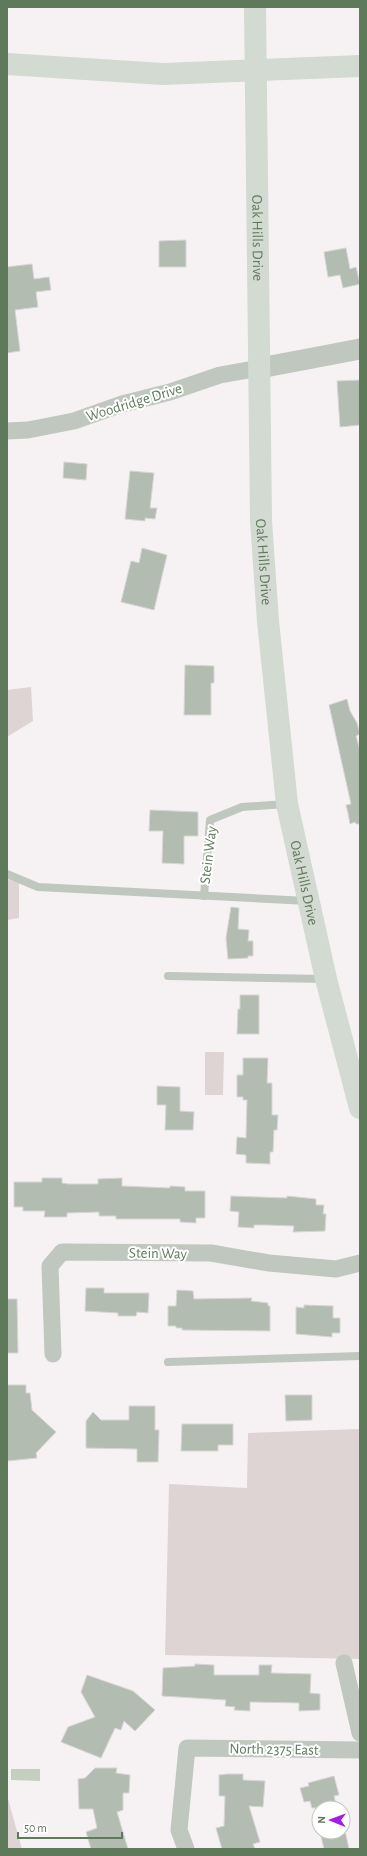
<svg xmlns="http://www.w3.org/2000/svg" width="367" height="1856" font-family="'Alegreya Sans',sans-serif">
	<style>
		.green { fill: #ded4d3 }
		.water { fill: #c5cfbf }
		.building { fill: #b3bcb0; stroke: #d7d5d6 }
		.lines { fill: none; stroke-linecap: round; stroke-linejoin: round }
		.service { stroke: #bfc7be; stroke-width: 8 }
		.minor { stroke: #bfc7be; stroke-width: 17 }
		.tertiary { stroke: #bfc7be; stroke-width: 21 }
		.secondary { stroke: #d2dad1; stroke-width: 22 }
		.motorway { stroke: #d2dad1; stroke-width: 22 }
		.labels { text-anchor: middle; stroke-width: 4; stroke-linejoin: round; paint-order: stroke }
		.street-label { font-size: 15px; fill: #5f795b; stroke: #fff }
	</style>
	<rect width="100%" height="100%" fill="#f6f2f4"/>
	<!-- green -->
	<g class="green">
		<path d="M31 687 33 721 7 737V690Z"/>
		<path d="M7 879 19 883V918L7 920Z"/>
		<path d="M205 1052H224L223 1095H205Z"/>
		<path d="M360 1429V1659L165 1655 169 1484 247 1488 248 1433Z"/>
		<path d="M7 1795 22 1849H7Z"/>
	</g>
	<!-- water -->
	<path class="water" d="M11 1769H40V1781L11 1780Z"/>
	<!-- building -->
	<g class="building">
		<path d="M186 240V267H159V241Z"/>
		<path d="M346 248 350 269 356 267 360 284 343 288 340 275 328 277 324 252Z"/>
		<path d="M32 264 34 279 49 277 51 290 36 292 38 307 15 310 20 351 7 353V267Z"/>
		<path d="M360 380V425L340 427 337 381Z"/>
		<path d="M64 462 87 464 86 480 63 478Z"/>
		<path d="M130 471 154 473 150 508H157L155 519 145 518V521L125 519Z"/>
		<path d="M142 548 167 555 154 610 121 602 131 561 139 563Z"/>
		<path d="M185 665 214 666V683H211V715H184Z"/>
		<path d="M347 699 350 711 357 723 360 734 356 736 360 750V824H356L355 822 350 824 348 813 346 805 351 804 329 705Z"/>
		<path d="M150 810 198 812V836H184V864L162 863 163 831H149Z"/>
		<path d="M231 907 239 908 238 929 249 930 248 941H253V956H248V958L228 959 226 938Z"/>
		<path d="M240 995H259V1034H237L238 1009H240Z"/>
		<path d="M243 1058H268L267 1083H272V1115H278L277 1130H274L273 1152H270V1164L246 1163V1155L236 1154 237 1137 246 1138 247 1100H243V1097H237V1075H243Z"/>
		<path d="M157 1086 180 1087V1111L194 1112 193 1130H165L166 1105H157Z"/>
		<path d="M42 1178H62V1183L68 1184H98V1179L122 1178V1186L170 1188V1186L185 1187V1191H205V1218H196V1223L180 1222V1219H116V1216H99V1212L67 1213V1217H44L45 1211H23V1207H14V1182H42Z"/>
		<path d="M231 1196 287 1198V1196L316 1199V1205H324L323 1214H326L325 1231 293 1232 294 1226 266 1225H254V1228L238 1227 239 1212 230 1211Z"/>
		<path d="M86 1288H104V1293H149L148 1313 137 1312 136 1316H118V1313L85 1311Z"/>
		<path d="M177 1290 193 1291 194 1299 252 1298 251 1301 268 1303V1306H270V1331L182 1330V1328H176V1326H168V1306H176Z"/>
		<path d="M7 1299H17L18 1353H7Z"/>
		<path d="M304 1305 333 1306V1318H340V1333H332V1337L296 1334V1307L304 1308Z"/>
		<path d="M7 1385H26V1393H30L32 1410 56 1432 36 1453 37 1458 7 1461Z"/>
		<path d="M285 1395H312V1420L286 1421Z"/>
		<path d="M129 1406H155V1430H159L158 1462H137V1449L86 1448V1421L93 1412 101 1420H129Z"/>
		<path d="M182 1424H233V1445H218V1451H181Z"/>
		<path d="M195 1664 214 1665V1675H259V1665H272L271 1673 311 1674 310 1693 320 1694V1710L299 1711V1703L250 1702V1711L234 1710 235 1707 225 1706 226 1700 162 1696 163 1668 195 1666Z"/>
		<path d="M87 1675 133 1691 155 1710 135 1731 124 1721 121 1730 115 1728 101 1758 61 1742 68 1727 95 1717 81 1692Z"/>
		<path d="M95 1768H117L116 1773 130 1775 129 1793H123V1810L117 1812 128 1849H91L86 1832 97 1828 93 1809H79L78 1779 85 1778Z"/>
		<path d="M227 1774H243V1780L265 1781 263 1807 249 1806 260 1842 253 1844 255 1849H222L216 1828 224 1826 225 1796H219V1775Z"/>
		<path d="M334 1776 339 1795 334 1796 337 1808H312L310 1801 304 1802 300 1788 309 1786 308 1783Z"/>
		<path d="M345 1831 349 1849H324L321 1836Z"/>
	</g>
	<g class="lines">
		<!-- service -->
		<g class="service">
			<path d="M7 874 38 887 308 901"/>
			<path d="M204 896 210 820 242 807 286 804"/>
			<path d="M168 976 326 979"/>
			<path d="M168 1362 360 1356"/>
		</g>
		<!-- minor -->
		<g class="minor">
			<path d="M7 431 28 430 74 421 122 404 170 392 220 375 260 368"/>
			<path d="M53 1354 50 1266 62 1252 211 1253 269 1263 336 1269 360 1263"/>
			<path d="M344 1663 360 1733"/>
			<path d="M186 1849 179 1830 187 1748 360 1750"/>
		</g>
		<!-- tertiary -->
		<path class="tertiary" d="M260 368 360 349"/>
		<!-- secondary -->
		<path class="secondary" id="s1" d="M255 7 261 521 268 621 287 804 326 979 360 1108"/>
		<!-- motorway -->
		<path class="motorway" d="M7 64 163 74 360 66"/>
	</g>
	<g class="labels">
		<!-- street labels -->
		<g class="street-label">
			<text dy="5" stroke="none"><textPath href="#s1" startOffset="231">Oak Hills Drive</textPath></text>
			<text transform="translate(134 402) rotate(-17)" y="5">Woodridge Drive</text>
			<text dy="5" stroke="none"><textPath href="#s1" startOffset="555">Oak Hills Drive</textPath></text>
			<text transform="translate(208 855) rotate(-83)" y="5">Stein Way</text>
			<text dy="5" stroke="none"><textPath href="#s1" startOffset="879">Oak Hills Drive</textPath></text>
			<text transform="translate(158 1253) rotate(1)" y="5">Stein Way</text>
			<text transform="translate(274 1749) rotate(1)" y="5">North 2375 East</text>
		</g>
	</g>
	<!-- border -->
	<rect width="367" height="1856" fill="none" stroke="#5f795b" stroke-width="16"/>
	<!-- north arrow -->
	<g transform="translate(331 1820) rotate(271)"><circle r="19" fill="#ffffff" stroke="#bfc9bd"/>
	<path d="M0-3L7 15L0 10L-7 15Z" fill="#a11aee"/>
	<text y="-6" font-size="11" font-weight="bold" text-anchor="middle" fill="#5f795b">N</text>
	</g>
	<!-- scale -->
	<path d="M18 1832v6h104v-6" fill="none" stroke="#5f795b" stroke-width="2"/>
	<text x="24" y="1832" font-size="12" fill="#5f795b" stroke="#ffffff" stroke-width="3" paint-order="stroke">50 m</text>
</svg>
